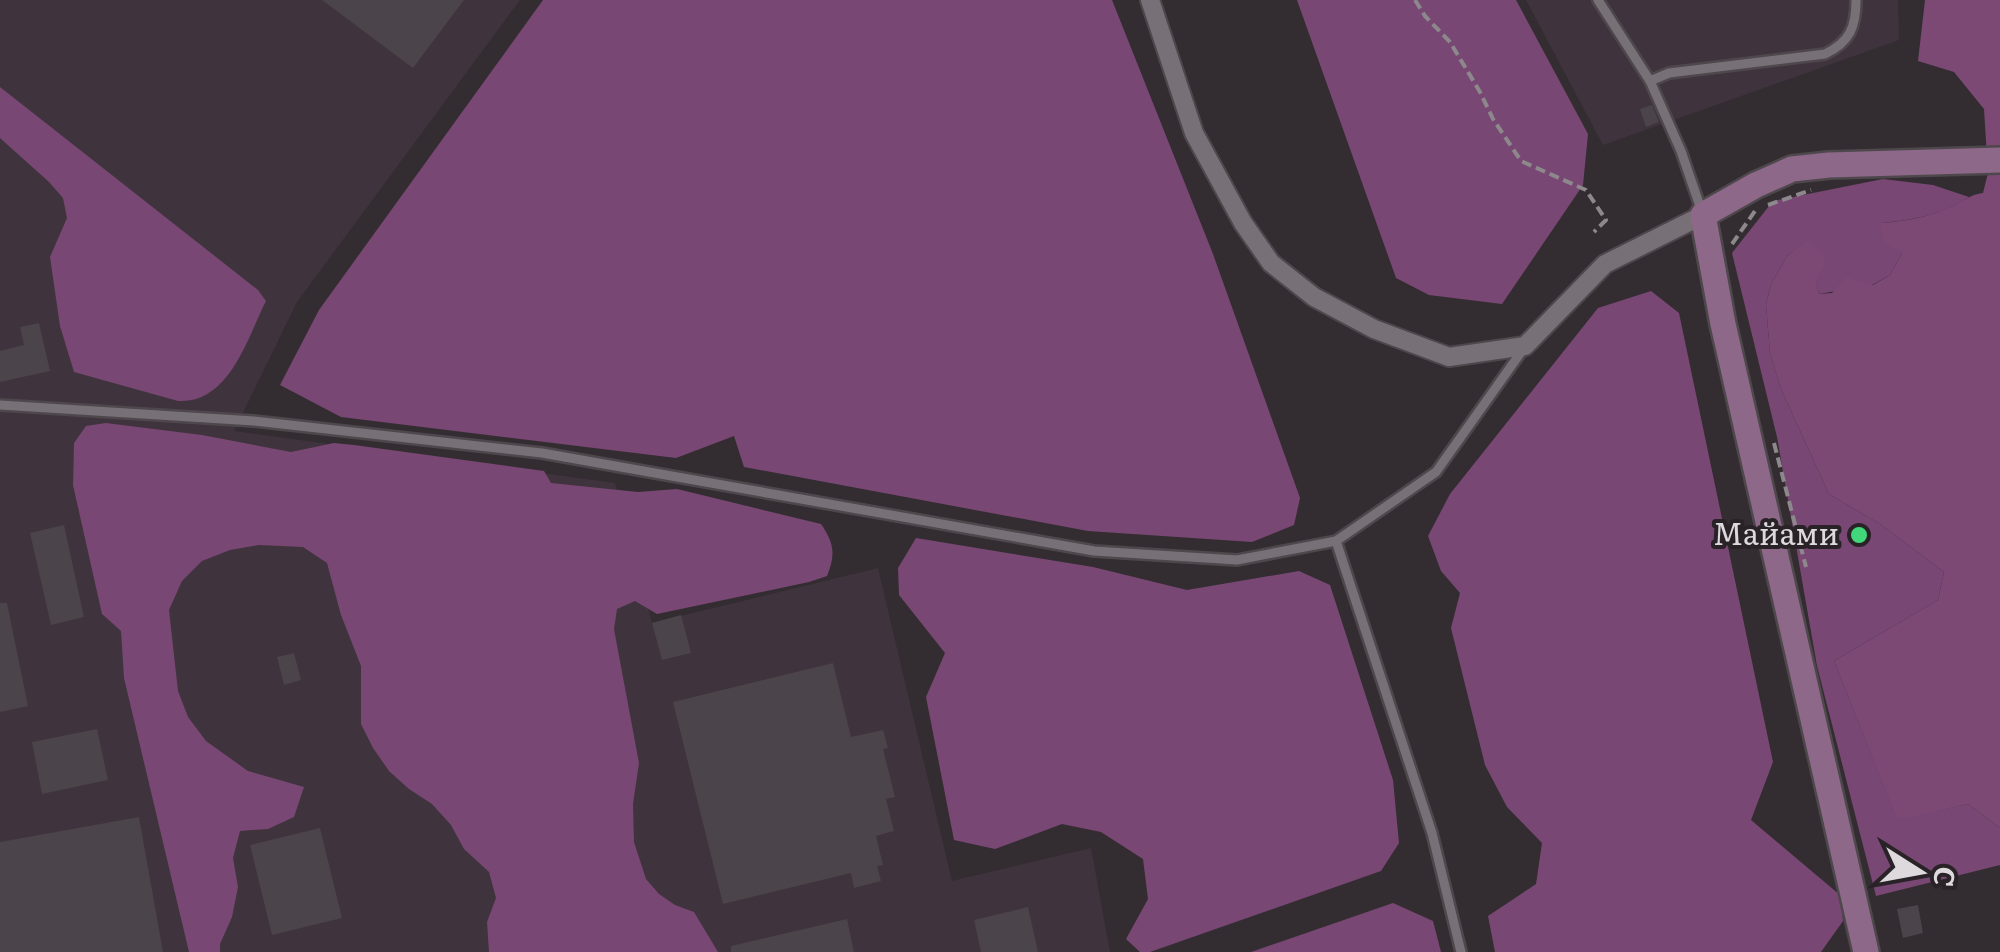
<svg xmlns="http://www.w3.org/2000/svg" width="2000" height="952" font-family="Literata,serif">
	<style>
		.built { fill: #3f333d }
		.forest { fill: #794773 }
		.water { fill: #7c4975 }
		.building { fill: #4b444a }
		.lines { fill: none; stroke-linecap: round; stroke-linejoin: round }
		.lane-casing { stroke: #4e484d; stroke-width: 14 }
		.street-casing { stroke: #4e484d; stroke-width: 22 }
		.secondary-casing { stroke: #4e484d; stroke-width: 30 }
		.path { stroke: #8d888c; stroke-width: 4; stroke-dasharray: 10 5; stroke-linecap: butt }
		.lane { stroke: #777076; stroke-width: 9 }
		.street { stroke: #777076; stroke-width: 18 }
		.secondary { stroke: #8e6889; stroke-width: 25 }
		.poi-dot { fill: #43d77b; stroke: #292328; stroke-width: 4 }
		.labels { text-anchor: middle; stroke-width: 8; stroke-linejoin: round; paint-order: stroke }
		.poi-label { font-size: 30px; fill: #ded9dd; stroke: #292328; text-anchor: end }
	</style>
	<rect width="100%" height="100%" fill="#332d32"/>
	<!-- built -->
	<g class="built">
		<path d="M0 0H520L297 302 234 431 615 483 652 623 878 568 952 881 1091 848 1110 952H0Z"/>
		<path d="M1526 0H1898L1899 40 1603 145Z"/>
	</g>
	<!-- forest -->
	<g class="forest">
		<path d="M543 0H1112L1213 254 1300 498 1294 525 1252 542 1088 531 744 467 734 436 676 458 341 417 280 385 319 310Z"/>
		<path d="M1297 0H1516L1588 134 1583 185 1502 304 1429 295 1396 278Z"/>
		<path d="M0 87 258 290 266 301C247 339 229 404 178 401L74 372 60 326 50 257 67 218 63 198 49 182 0 138Z"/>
		<path d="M1883 179 1933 185 1969 197C1942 215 1913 220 1881 223L1902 253 1890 275 1872 285 1819 294 1806 242 1788 255 1771 284 1766 305 1770 353 1781 389 1829 494 1880 524 1944 572 1938 600 1834 661 1897 819 1968 804 2000 828V865L1876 896 1817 666 1777 437 1732 253 1773 201Z"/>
		<path d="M1651 291 1679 313 1773 762 1751 820 1840 895 1843 921 1821 952H1495L1488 916 1536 884 1542 843 1507 807 1485 765 1451 628 1460 593 1441 571 1428 536 1450 494 1598 308Z"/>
		<path d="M106 423 202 435 291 452 334 443 354 445 544 471 551 483 638 492 677 489 821 524C834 543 836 554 827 576L809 582 657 614 635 601 617 609 614 629 639 763 633 804 634 842 646 879 659 894 675 905 694 912 718 952H489L487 922 496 898 489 872 464 849 451 825 432 804 409 789 389 771 373 748 361 724V666L341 615 327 563 303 547 259 545 230 550 202 561 182 581 169 610 178 691 188 717 206 741 248 771 304 787 294 817 268 829 240 831 233 858 238 887 232 917 220 944V952H189L124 678 121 631 102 614 73 485 74 443 86 426Z"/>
		<path d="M916 538 1093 567 1187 590 1299 571 1330 585 1393 780 1399 843 1381 871 1150 952H1140L1126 939 1148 899 1143 859 1101 832 1062 824 995 849 954 840 926 697 945 653 899 595 898 568Z"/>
		<path d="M1393 903 1433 921 1441 952H1251Z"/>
	</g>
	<!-- water -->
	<path class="water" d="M1925 0H2000V828L1968 804 1897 820 1834 661 1938 600 1944 572 1880 524 1829 494 1781 389 1770 353 1766 305 1771 284 1788 255 1806 241 1822 251 1825 263 1816 281 1819 294 1832 293 1846 277 1873 285 1890 275 1902 253 1883 241 1881 223C1907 221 1929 217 1953 206 1964 201 1971 194 1983 193L1988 173 1984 109 1954 72 1918 61Z"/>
	<!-- building -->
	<g class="building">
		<path d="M322 0H464L413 68Z"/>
		<path d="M1652 105 1659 122 1646 127 1640 109Z"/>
		<path d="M39 323 50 371 0 382V351L24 345 20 327Z"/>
		<path d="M64 525 84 617 51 625 30 533Z"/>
		<path d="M0 603H7L28 706 0 712Z"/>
		<path d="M681 615 691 653 662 660 652 623Z"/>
		<path d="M294 653 301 680 284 685 277 657Z"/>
		<path d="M833 663 851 737 883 730 888 748 883 749 895 797 886 799 894 831 876 836 883 865 877 866 881 881 854 888 851 873 723 904 673 702Z"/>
		<path d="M97 729 108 780 42 794 32 742Z"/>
		<path d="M139 817 163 952H0V842Z"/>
		<path d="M320 828 342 918 272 935 250 845Z"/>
		<path d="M1918 905 1923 933 1903 938 1897 909Z"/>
		<path d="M1028 907 1038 952H981L974 920Z"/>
		<path d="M847 919 854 952H731V946Z"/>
	</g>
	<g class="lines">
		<defs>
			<g id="lane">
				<path d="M1598 0 1650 81 1681 151 1702 212"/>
				<path d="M1650 81 1669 73 1825 54C1850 42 1856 27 1856 0"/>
				<path d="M0 405 254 421 542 453 1094 551 1237 560 1336 541 1436 472 1524 348"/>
				<path d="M1336 541 1432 833 1461 952"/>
			</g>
			<path id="street" d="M1150 0 1194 133 1243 223 1271 263 1314 297 1374 329 1449 357 1525 346 1605 264 1703 215"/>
			<path id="secondary" d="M1866 952 1723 324 1703 215 1756 185 1792 169 1829 165 2000 160"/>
		</defs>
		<!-- lane casing -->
		<use href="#lane" class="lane-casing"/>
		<!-- street casing -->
		<use href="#street" class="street-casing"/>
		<!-- secondary casing -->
		<use href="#secondary" class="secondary-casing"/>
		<!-- path -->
		<g class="path">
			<path d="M1415 0 1425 16 1450 42 1480 92 1493 119 1521 161 1586 190 1606 220 1594 232"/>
			<path d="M1768 205 1811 190"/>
			<path d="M1732 244 1755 211"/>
			<path d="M1774 443 1806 567"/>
		</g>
		<!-- lane -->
		<use href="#lane" class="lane"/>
		<!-- street -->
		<use href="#street" class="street"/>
		<!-- secondary -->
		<use href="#secondary" class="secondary"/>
	</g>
	<!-- markers -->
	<circle class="poi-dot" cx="1859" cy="535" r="10"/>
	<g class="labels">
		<!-- poi labels -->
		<g class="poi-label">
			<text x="1839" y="545">Майами</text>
		</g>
	</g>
	<!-- north arrow -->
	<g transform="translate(1920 872) rotate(101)" stroke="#292328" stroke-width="8" paint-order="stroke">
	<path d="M0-8L18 38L0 25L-18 38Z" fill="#ded9dd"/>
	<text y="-15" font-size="28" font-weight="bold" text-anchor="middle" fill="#ded9dd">С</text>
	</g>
</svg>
